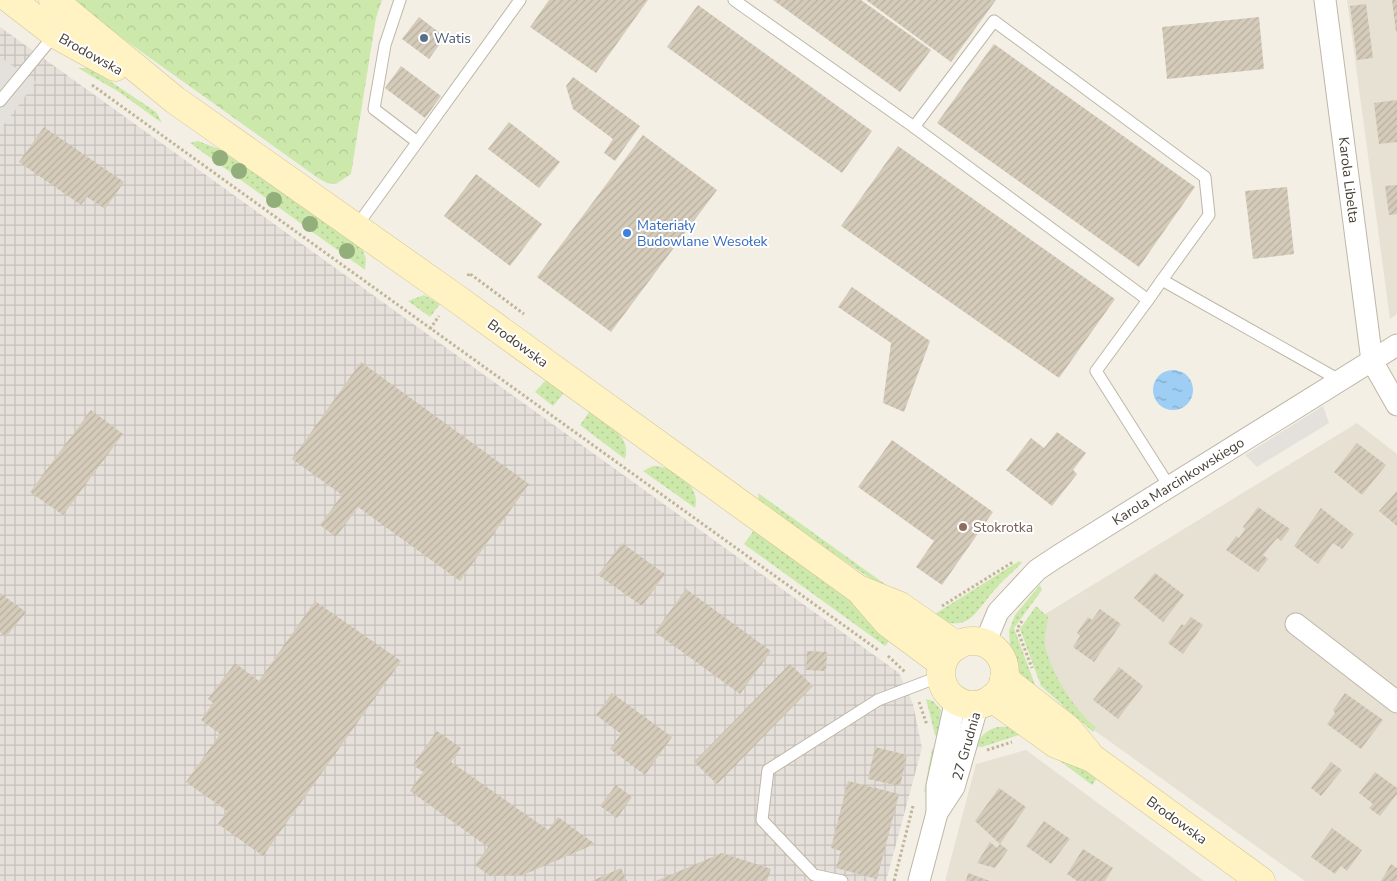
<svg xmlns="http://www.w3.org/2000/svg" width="1397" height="881" font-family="'Nunito Sans',sans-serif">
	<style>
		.residential { fill: #e7e1d3 }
		.industrial { fill: url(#industrial-grid) }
		.grass { fill: url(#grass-dots) }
		.forest { fill: url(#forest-crowns) }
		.parking { fill: #e4e1dd }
		.water { fill: url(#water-ripples) }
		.building { fill: url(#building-hatch) }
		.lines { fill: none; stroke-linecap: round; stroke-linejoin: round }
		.lane-casing { stroke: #bfb7a7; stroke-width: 13 }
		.street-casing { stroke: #bfb7a7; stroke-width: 23 }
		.secondary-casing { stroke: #d5c592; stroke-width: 29 }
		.path { stroke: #c1b498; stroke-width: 3; stroke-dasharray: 2.5 2.5; stroke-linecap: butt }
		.lane { stroke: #fff; stroke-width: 11 }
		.street { stroke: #fff; stroke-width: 21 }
		.secondary { stroke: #fff2c3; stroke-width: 28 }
		.tree { fill: #92af7b }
		.service-dot { fill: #5c6f8a; stroke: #fff; stroke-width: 2 }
		.shop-dot { fill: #3f7fe0; stroke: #fff; stroke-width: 2 }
		.education-dot { fill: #8d6e63; stroke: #fff; stroke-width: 2 }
		.labels { text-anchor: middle; stroke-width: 4; stroke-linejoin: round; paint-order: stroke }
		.service-label { font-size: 14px; fill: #4e5e75; stroke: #fff; text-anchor: start }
		.street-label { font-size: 14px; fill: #463f34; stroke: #fff }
		.shop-label { font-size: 14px; fill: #366cbe; stroke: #fff; text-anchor: start }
		.education-label { font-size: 14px; fill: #785e54; stroke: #fff; text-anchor: start }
	</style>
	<defs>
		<pattern id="industrial-grid" width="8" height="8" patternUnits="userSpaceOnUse" patternTransform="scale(1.25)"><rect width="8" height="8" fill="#e5e0da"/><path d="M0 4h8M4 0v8" fill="none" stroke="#c6c1bc"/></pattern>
		<pattern id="grass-dots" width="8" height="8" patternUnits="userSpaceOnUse" patternTransform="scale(1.25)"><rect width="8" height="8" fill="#cce9ab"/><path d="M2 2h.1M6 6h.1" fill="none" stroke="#b1c994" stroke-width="1.8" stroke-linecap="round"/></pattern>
		<pattern id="forest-crowns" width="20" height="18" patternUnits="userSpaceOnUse" patternTransform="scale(1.25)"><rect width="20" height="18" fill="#cce9ab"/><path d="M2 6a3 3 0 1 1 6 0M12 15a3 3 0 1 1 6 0" fill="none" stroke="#b1c994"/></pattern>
		<pattern id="water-ripples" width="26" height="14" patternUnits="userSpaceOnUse" patternTransform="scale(1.25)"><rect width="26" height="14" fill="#9ecef3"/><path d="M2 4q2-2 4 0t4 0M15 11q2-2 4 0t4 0" fill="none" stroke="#83a9c6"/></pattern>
		<pattern id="building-hatch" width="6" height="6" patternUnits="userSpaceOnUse" patternTransform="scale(1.25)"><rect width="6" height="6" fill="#d5cbba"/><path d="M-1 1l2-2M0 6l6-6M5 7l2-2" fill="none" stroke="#b8afa0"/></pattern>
	</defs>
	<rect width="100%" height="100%" fill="#f3efe5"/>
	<!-- residential -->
	<g class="residential">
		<path d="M1347 0H1397V314L1390 319Z"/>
		<path d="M1357 423 1397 454V881H1305L1063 708 1037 619Z"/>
		<path d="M1026 750 1204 881H945L976 764Z"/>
	</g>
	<!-- industrial -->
	<path class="industrial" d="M0 27 899 673 913 704 922 748 886 881H0Z"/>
	<!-- grass -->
	<g class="grass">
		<path d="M78 68H87L95 71 156 112 162 123 119 92Z"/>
		<path d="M198 141 227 152 362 249 366 258 365 270 190 143Z"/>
		<path d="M424 295 440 304 430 317 408 301Z"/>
		<path d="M546 380 564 393 553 406 535 392Z"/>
		<path d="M590 411C605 423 633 436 625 459L580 425Z"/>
		<path d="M653 466C672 465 702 486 695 508L643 471Z"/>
		<path d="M758 493 914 605C859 574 810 536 759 500Z"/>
		<path d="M754 530 851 600 893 636 885 646 744 544Z"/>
		<path d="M1019 561 1022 563C1011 573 1000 583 991 594 970 621 966 631 930 617Z"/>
		<path d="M1040 585 1042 590 1014 628 1037 690 1019 674 1010 645 1009 631 1015 615Z"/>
		<path d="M1036 606 1048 617C1047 626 1044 636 1045 645 1050 671 1075 712 1096 727L1093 732 1041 686 1020 629Z"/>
		<path d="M926 699 933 701 941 710 938 737 935 735Z"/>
		<path d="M1008 727 1025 733 982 747 975 746C983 732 992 725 1008 727Z"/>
		<path d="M1034 739 1090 773 1097 778 1092 785 1052 755Z"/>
		<path d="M932 749H935L928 793 924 792Z"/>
	</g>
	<!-- forest -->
	<path class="forest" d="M69 0H382L376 18 351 174 336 184 327 183 318 178Z"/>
	<!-- parking -->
	<g class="parking">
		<path d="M0 57 36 82 0 130Z"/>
		<path d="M1323 406 1329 423 1257 467 1245 455Z"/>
	</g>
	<!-- water -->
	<circle class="water" cx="1173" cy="390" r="20"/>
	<!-- building -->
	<g class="building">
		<path d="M549 0H648L596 73 530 27Z"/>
		<path d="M773 0H861L931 50 900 92Z"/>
		<path d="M866 0H996L951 62Z"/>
		<path d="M1392 0H1397V32H1396Z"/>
		<path d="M1366 4 1373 58 1357 60 1350 6Z"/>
		<path d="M698 5 872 131 842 173 667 47Z"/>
		<path d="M419 17 445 37 429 59 402 39Z"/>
		<path d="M1259 17 1264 69 1167 79 1162 27Z"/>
		<path d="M994 44 1195 187 1139 267 937 123Z"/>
		<path d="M401 66 441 96 425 118 385 88Z"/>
		<path d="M573 77 640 126 615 161 604 153 613 139 573 109 566 86Z"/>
		<path d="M1397 100V142L1379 144 1374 103Z"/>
		<path d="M509 122 560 162 539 188 488 149Z"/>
		<path d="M44 127 124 182 105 209 87 197 81 205 19 162Z"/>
		<path d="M643 135 717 190 611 332 537 277Z"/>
		<path d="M898 146 1115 299 1059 378 841 226Z"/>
		<path d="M476 174 542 224 510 266 444 216Z"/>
		<path d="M1397 185V214L1389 215 1385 186Z"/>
		<path d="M1287 187 1294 254 1253 259 1245 191Z"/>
		<path d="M852 287 930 341 904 412 883 403 891 343 838 307Z"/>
		<path d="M361 362 529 484 460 581 358 507 336 537 320 525 342 495 292 459Z"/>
		<path d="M91 410 123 434 63 515 30 492Z"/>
		<path d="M1057 432 1086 453 1073 470 1077 474 1052 506 1006 470 1031 438 1044 448Z"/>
		<path d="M892 440 993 512 942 585 916 567 934 541 858 487Z"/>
		<path d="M1357 443 1386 465 1362 495 1334 472Z"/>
		<path d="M1397 491V526L1379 511Z"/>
		<path d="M1258 507 1290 529 1281 541 1277 538 1263 555 1268 559 1258 572 1226 550 1236 536 1239 538 1245 529 1243 527Z"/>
		<path d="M1321 508 1354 534 1342 549 1333 543 1318 564 1294 546Z"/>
		<path d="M622 543 665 574 642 606 598 575Z"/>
		<path d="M1155 573 1184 595 1163 622 1134 598Z"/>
		<path d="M686 589 771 651 740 694 655 632Z"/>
		<path d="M0 593 26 612 6 637 0 632Z"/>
		<path d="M315 601 401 661 263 856 218 824 227 811 186 782 220 734 201 720 213 703 208 699 235 663 259 681Z"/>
		<path d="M1100 609 1121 624 1094 662 1073 647 1080 636 1077 633 1088 617 1092 620Z"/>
		<path d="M1191 617 1203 625 1183 654 1168 643 1182 624 1184 626Z"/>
		<path d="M807 651 827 652 826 671 806 670Z"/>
		<path d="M790 664 813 686 717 784 694 762Z"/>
		<path d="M1119 667 1143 686 1118 719 1093 700Z"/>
		<path d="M612 693 672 737 645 775 610 749 621 734 596 715Z"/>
		<path d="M1345 693 1383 720 1361 749 1327 724 1335 713 1333 710Z"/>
		<path d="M437 731 461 748 451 762 548 830 558 817 595 844 523 875 490 876 475 865 488 847 410 791 423 772 413 765Z"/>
		<path d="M875 747 907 755 900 786 868 779Z"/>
		<path d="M1331 762 1342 770 1321 796 1311 788Z"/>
		<path d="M1375 772 1397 788V794L1380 816 1369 808 1373 804 1359 793Z"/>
		<path d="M848 781 899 794 877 879 836 868 841 851 831 848Z"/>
		<path d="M616 785 632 797 617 818 600 806Z"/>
		<path d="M999 788 1026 807 1000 844 975 821Z"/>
		<path d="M1044 821 1070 839 1051 864 1026 846Z"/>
		<path d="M1332 828 1362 850 1347 871 1341 866 1335 874 1311 857Z"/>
		<path d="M990 842 997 848 1000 844 1008 850 995 868 977 863Z"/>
		<path d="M1083 849 1113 868 1105 881H1077L1067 874Z"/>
		<path d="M722 853 771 869 767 881H656Z"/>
		<path d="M1391 864 1397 868V881H1381Z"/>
		<path d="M621 868 627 881H592Z"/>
		<path d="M968 873 990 881H966Z"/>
	</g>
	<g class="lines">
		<defs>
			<g id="lane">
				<path d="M400 0 385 45 374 109 416 141"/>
				<path d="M734 0 914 127 1148 300 1096 371 1169 486"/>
				<path d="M0 101 56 33"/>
				<path d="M914 127 994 21 1205 177 1209 215 1162 280 1341 381"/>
				<path d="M356 227 520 0"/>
				<path d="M1148 300 1162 280"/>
				<path d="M842 881 814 875 762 820 768 770 878 700 941 676"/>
			</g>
			<g id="street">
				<path d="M1325 0 1372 361 1397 405"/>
				<path d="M1296 624 1397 702"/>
				<path d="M985 643 998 612 1037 570 1058 556 1397 345"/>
				<path d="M937 813 954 787 978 704"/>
				<path d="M919 881 937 813V786L956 699"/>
			</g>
			<g id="secondary">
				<path d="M11 0 55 34 115 67"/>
				<path d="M53 0 175 100 453 296 858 589 900 606 957 646"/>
				<path d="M863 594 888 623 942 663"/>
				<circle cx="973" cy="673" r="32"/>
				<path d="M1004 679 1068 729 1088 753"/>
				<path d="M992 698 1056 744 1092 758 1261 881"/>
			</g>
		</defs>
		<!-- lane casing -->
		<use href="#lane" class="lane-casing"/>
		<!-- street casing -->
		<use href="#street" class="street-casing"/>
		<!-- secondary casing -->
		<use href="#secondary" class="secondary-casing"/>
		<!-- path -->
		<g class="path">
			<path d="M92 85 878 650"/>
			<path d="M468 276 469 273 524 314"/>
			<path d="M430 329 439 316"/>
			<path d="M942 606 1013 562"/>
			<path d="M1022 621 1017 629 1032 668"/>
			<path d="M888 656 905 672"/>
			<path d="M919 702 927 725"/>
			<path d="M987 750 1012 742"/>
			<path d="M894 881 913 806"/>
		</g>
		<!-- lane -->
		<use href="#lane" class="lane"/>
		<!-- street -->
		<use href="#street" class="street"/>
		<!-- secondary -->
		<use href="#secondary" class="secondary"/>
	</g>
	<!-- trees -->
	<g class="tree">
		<circle cx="220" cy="158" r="8"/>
		<circle cx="239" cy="171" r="8"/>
		<circle cx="274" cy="200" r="8"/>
		<circle cx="310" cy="224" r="8"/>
		<circle cx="347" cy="251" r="8"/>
	</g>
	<!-- markers -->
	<circle class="service-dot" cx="424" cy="38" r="5"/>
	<circle class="shop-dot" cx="627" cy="233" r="5"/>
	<circle class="education-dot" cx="963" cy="527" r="5"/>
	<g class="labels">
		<!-- service labels -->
		<g class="service-label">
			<text x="434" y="43">Watis</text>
		</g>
		<!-- street labels -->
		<g class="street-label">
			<text transform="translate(91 54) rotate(29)" y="5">Brodowska</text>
			<text transform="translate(1349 180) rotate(83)" y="5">Karola Libelta</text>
			<text transform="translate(518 343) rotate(36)" y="5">Brodowska</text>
			<text transform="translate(1178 481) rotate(-32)" y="5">Karola Marcinkowskiego</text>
			<text transform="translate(966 746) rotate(-74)" y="5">27 Grudnia</text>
			<text transform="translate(1177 820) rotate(36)" y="5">Brodowska</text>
		</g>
		<!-- shop labels -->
		<g class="shop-label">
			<text x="637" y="230">Materiały<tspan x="637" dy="16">Budowlane Wesołek</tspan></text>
		</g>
		<!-- education labels -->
		<g class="education-label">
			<text x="973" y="532">Stokrotka</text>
		</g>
	</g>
</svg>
